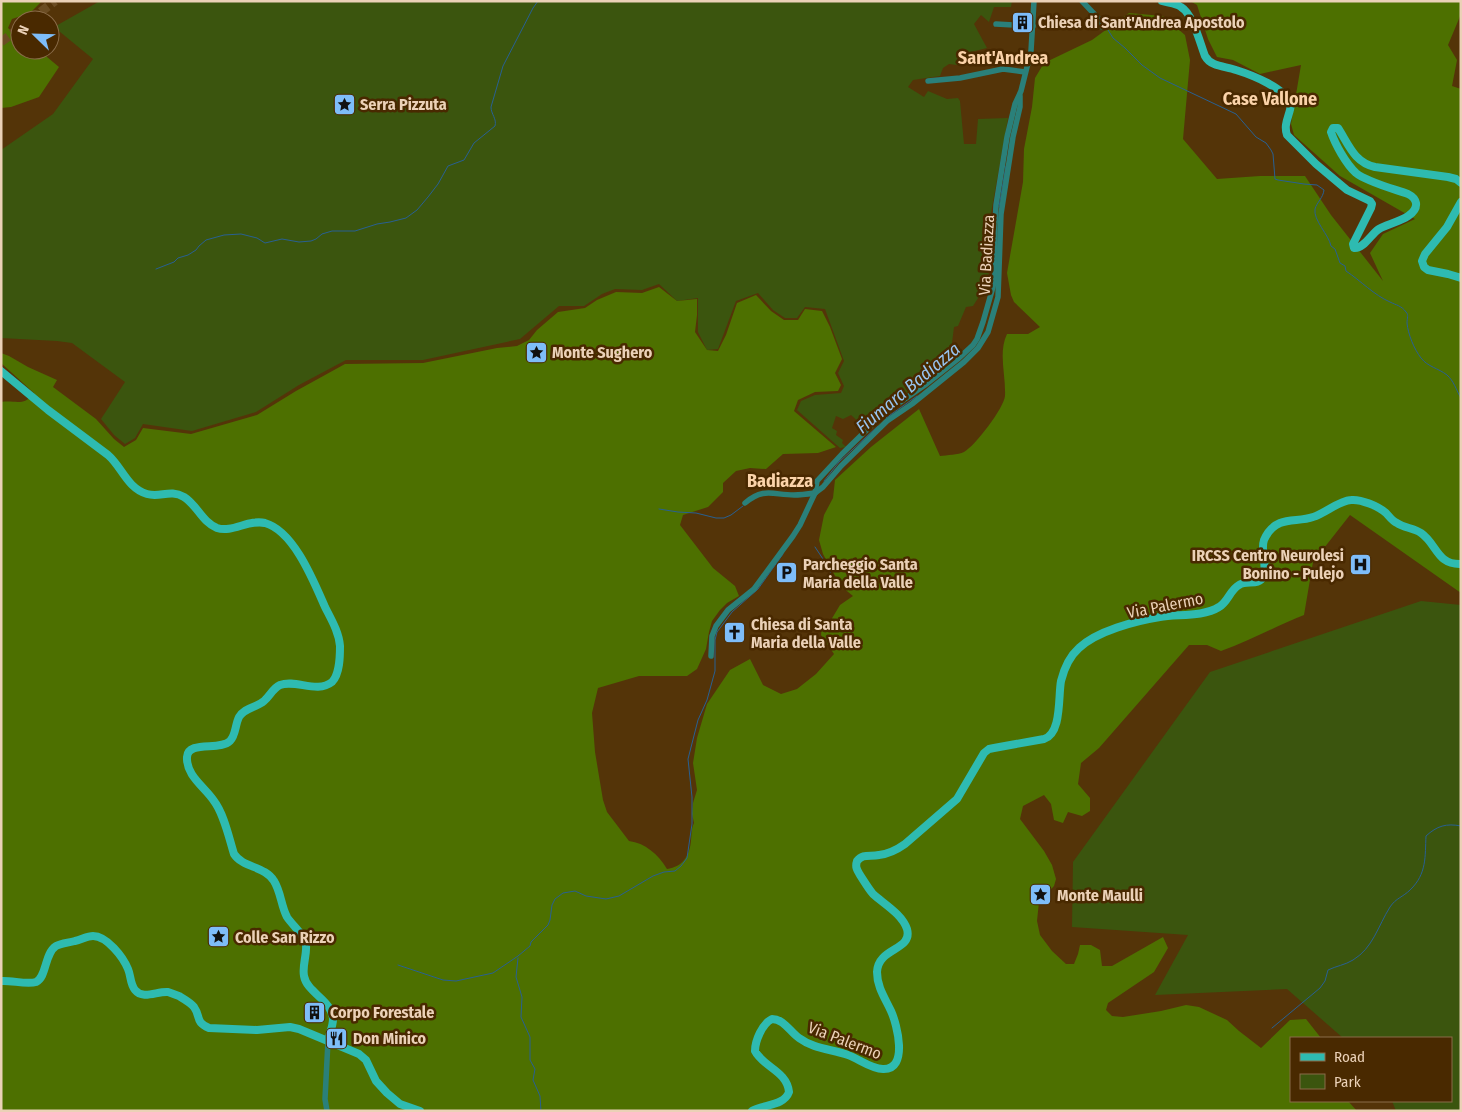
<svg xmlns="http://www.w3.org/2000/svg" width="1462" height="1112" font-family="'Fira Sans Condensed',sans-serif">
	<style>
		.green { fill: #3b550e }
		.forest { fill: #4d7000 }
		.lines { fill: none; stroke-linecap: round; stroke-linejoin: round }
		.stream { stroke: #286092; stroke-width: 1 }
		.highway-tunnel { stroke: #6b4c22; stroke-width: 9; stroke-dasharray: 9 4.5; stroke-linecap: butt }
		.minor { stroke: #2a807a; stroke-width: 5.5 }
		.major { stroke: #2ebbb1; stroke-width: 8 }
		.labels { text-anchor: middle; stroke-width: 5; stroke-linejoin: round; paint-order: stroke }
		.poi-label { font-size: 16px; font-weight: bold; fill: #ebd1b7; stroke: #492900; text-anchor: start }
		.street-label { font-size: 16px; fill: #ebd1b7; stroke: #492900 }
		.neighbourhood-label { font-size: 18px; font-weight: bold; fill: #fbd3a9; stroke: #492900 }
		.water-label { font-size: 18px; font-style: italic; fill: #97c4f0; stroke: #492900 }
	</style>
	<rect width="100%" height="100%" fill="#543408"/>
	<!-- green -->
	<g class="green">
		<path d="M100 1H1012L1011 7H994L989 22 981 15 974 24 987 48 971 52 965 66 949 64 943 68 940 76 913 80 908 87 924 97 928 91 947 99 958 98 960 101 964 144H976L978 119 1008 118 988 230 989 281 973 306 966 307 958 326 954 327 950 359 921 384 881 408 863 426 851 415 843 419 836 416 832 428 837 431 836 435 843 440 842 443 846 447 840 448 797 410 801 401 815 395 841 393 844 386 838 373 844 361 825 309 805 307 797 318H785L773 310 758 293 736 301 718 349 707 350 698 332V298L677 301 659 284 642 290 615 289 602 294 584 306H559L520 339 423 360H346L299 385 256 412 192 431 143 424 135 438 125 444 114 435 101 419 125 382 72 343 57 341 1 338V150L53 114 93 59 54 27Z"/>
		<path d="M1421 601 1461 605V1111H1396L1392 1101H1451V1038H1343L1287 989 1155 995 1188 935 1072 927 1073 862 1210 672Z"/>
	</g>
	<!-- forest -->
	<g class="forest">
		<path d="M1 1H42L30 13 12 19 8 28 20 38V50H45L47 57 59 67 39 97 11 107 1 108Z"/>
		<path d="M1190 1H1461V14L1448 45 1457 60 1452 86 1461 89V593L1350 515 1313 562 1304 615C1276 626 1250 641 1221 651L1207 645H1189L1099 748 1081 763 1078 784 1090 798V811L1082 816 1068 812 1063 823 1054 820 1051 804 1044 795 1023 806 1020 819 1044 851 1052 865 1056 879 1054 886 1039 902 1037 921 1040 935 1052 951 1066 964H1074L1078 954 1080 945H1091L1100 950 1102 966H1112L1163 937 1168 948 1154 972 1108 1003 1106 1010 1112 1016 1123 1017 1161 1011 1186 1005 1199 1007 1227 1020 1239 1031 1261 1048 1290 1020 1306 1019 1321 1038H1291V1101H1348L1357 1111H1V402C17 400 23 407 34 393L1 363V353L9 356 28 367 57 380 53 387 96 419 114 439 124 447 136 440 143 428 191 434 257 415 296 391 345 364 423 363 497 348 517 346 529 340 537 330 558 312 585 308 597 300 616 292 642 293 659 287 677 301 697 299V315L695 332 707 350 718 351 726 335 737 303 756 295 771 311 784 320H798L805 309 822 311 830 327 842 359 835 373 841 385 838 391 815 392 798 400 794 411 836 447 818 453 783 454 766 469 750 468 736 471 723 483V492L708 507 683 515 680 525 713 568 735 586 739 596 727 603 720 610 712 621 709 632 706 649 697 669 687 676H639L598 688 592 713 595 752 603 800 607 812 629 841C645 843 658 854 667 869 683 867 690 855 691 840 692 833 691 829 694 823L692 814 693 803 697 790 693 763 697 738 707 704 730 670 750 659 763 685 781 694 797 689 816 674 834 654 821 635 822 626 831 620 840 605 853 596 842 587 831 569 823 554 819 540 824 515 833 498 835 480 871 447 919 409 940 456C947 455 958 455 964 452 975 446 1004 408 1005 396 1006 375 998 353 1007 334H1028L1040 327 1014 302 1011 295 1007 273 1023 182 1024 149 1032 107 1035 78 1044 63 1092 40 1129 13 1163 16 1185 35 1190 60 1183 139 1217 179 1260 176H1305L1331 215 1383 281 1370 253 1383 234 1415 219 1340 176 1294 135 1291 124 1301 65 1260 74 1233 60 1217 57 1208 39 1197 5Z"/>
	</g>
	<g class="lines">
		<!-- stream -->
		<g class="stream">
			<path d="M1103 22 1113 38 1125 48 1142 65 1160 78 1236 114 1256 137 1266 143 1271 150 1273 154 1275 179 1278 180 1304 184 1317 185 1324 190C1323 198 1317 202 1315 209 1313 220 1329 235 1331 246L1335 249 1340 263 1345 266 1346 271C1361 281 1374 295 1390 302 1396 305 1402 306 1406 312 1409 315 1407 318 1407 323 1408 334 1414 349 1421 358 1428 367 1438 368 1447 375 1454 381 1456 390 1461 398"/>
			<path d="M999 207 1006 166"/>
			<path d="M156 269 174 262 178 258 188 255 196 250 199 246 206 240 224 235 241 234 257 238 265 243 282 239 299 242 311 241 316 239 322 234 332 231H355L377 224 390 222 406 218 417 210 428 197 438 184 448 166 464 160 474 143 495 126C497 119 491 114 491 107L503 66 533 8 538 1"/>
			<path d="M886 418 917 396"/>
			<path d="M824 481 839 462 878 426"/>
			<path d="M659 509 678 512 696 513 716 518H724L731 515 743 506"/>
			<path d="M815 547 823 559 834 579 847 589"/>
			<path d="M518 958 516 977 522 997 521 1017 530 1037V1060L535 1069 533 1080 540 1096 541 1111"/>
			<path d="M398 965 443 980 456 981 493 973 518 956 530 946 531 942 548 925 550 920 552 905 555 899 563 893 575 891 586 896 606 899 619 896 653 876 664 872 675 871 681 866 687 858 692 824V797L688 759 698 720 707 700 715 671V640L717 632 732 612 758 589 783 554"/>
			<path d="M1272 1028 1320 988 1325 981 1328 970C1336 966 1345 965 1353 960 1373 948 1378 926 1390 907 1396 898 1403 897 1410 890 1427 874 1425 856 1426 836 1437 826 1446 823 1461 826"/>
		</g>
		<!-- highway-tunnel -->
		<g class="highway-tunnel">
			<path d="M30 20 55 1"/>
			<path d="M1 42 20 28"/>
		</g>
		<!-- minor -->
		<g class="minor">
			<path d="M1082 1 1098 18 1102 27"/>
			<path d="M996 24 1033 26"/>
			<path d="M928 81 960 78 1003 69 1025 72"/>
			<path d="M815 493 823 487 841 466 887 421 912 404 964 362 978 348 988 332 998 297 1001 214 1013 137 1020 107V96"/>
			<path d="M745 503C764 487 773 495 794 495 801 495 808 494 815 493"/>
			<path d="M711 656 712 636 716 626 728 610 754 589 793 536 800 525 815 493 817 481 842 454 883 414 925 385 959 358 973 345 977 339 983 322 993 287 995 274V225L996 205 1007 137 1015 104 1021 91 1031 51 1034 1"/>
			<path d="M327 1111 325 1099 328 1041"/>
		</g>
		<!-- major -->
		<g class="major">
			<path d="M1162 1C1168 3 1176 3 1181 7 1193 14 1200 43 1205 56 1211 67 1225 66 1236 70 1252 75 1285 88 1291 104 1290 116 1283 123 1287 135L1316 164 1347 190 1370 201 1372 204 1371 208 1353 244 1354 248C1364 249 1371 234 1379 229 1389 223 1418 218 1416 203 1415 198 1412 196 1408 194 1394 189 1367 182 1356 173 1346 164 1335 144 1331 132L1333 128H1338C1349 145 1354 162 1375 167L1448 177 1456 179 1461 183"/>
			<path d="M1461 202 1447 227 1425 254 1422 261 1424 267 1428 270 1448 274 1461 278"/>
			<path d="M1 371 48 410 108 455C122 467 127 488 147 494 160 498 170 489 184 497 197 505 202 522 217 528 232 533 249 519 265 523 294 531 314 582 325 607 331 619 339 632 340 646 340 656 340 674 332 682 317 694 296 679 280 685 273 688 270 696 264 701 256 708 245 707 239 717 235 725 236 735 230 741 220 751 188 740 187 757 186 776 205 787 214 801 224 814 229 838 234 854 243 868 265 866 274 881 281 892 281 906 287 917 292 925 305 935 306 945 307 955 302 966 304 976 307 993 332 1000 333 1019 333 1027 329 1034 328 1041"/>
			<path d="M1 981C11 980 27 985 36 982 47 977 44 954 56 946 62 943 68 943 75 941 81 940 87 936 93 936 107 936 123 957 128 969 131 976 130 984 135 990 143 1000 157 991 168 992 171 993 176 995 179 996 184 999 191 1003 194 1007 201 1017 195 1022 209 1028L257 1030 290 1027 299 1029 359 1054 366 1060 376 1081 387 1093 400 1104 420 1111"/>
			<path d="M752 1111C764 1104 784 1106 789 1092 787 1071 763 1067 755 1051 755 1041 762 1024 772 1019 784 1019 790 1032 799 1038 814 1049 831 1049 848 1055 859 1059 871 1069 883 1069 909 1070 897 1024 891 1011 885 998 877 987 877 972 878 947 913 951 907 929 902 914 884 904 873 894 868 888 864 881 860 875 857 870 855 867 857 861 863 853 870 857 879 855 888 854 898 849 905 844L957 799 984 753 989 749 994 748 1044 739C1062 733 1058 697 1061 681 1064 669 1070 656 1079 648 1097 631 1135 621 1160 617 1178 614 1203 617 1219 607 1228 602 1230 590 1239 585 1246 580 1259 586 1263 577 1268 567 1260 551 1264 540 1267 533 1273 526 1280 523 1290 519 1302 521 1313 517 1326 513 1338 501 1351 500 1361 499 1378 506 1386 513 1389 516 1392 521 1397 523 1404 528 1414 528 1421 533 1437 544 1437 565 1461 564"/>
		</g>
	</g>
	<!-- icons -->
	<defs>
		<symbol id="building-square" viewBox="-11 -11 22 22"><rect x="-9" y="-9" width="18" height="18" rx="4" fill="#7ebdf9" stroke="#492900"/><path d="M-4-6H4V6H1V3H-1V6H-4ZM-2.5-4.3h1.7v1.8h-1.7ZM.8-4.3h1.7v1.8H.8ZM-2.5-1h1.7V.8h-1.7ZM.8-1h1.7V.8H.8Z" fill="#111"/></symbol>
		<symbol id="sight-square" viewBox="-11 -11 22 22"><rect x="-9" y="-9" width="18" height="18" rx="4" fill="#7ebdf9" stroke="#492900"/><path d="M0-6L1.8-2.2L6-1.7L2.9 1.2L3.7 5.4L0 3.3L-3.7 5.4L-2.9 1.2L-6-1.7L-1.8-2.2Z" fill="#111"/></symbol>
		<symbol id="hospital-square" viewBox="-11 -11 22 22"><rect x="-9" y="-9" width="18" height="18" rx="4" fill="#7ebdf9" stroke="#492900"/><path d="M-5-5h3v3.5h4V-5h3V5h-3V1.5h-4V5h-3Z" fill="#111"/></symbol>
		<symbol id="parking-square" viewBox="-11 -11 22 22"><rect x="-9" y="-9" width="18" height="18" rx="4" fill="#7ebdf9" stroke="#492900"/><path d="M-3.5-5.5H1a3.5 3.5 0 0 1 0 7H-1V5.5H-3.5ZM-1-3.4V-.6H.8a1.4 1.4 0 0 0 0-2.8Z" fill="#111"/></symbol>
		<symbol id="church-square" viewBox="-11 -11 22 22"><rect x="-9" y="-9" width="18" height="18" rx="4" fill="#7ebdf9" stroke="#492900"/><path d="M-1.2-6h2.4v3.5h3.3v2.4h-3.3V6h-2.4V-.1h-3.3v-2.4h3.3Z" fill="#111"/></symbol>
		<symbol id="restaurant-square" viewBox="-11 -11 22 22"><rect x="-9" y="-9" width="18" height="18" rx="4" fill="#7ebdf9" stroke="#492900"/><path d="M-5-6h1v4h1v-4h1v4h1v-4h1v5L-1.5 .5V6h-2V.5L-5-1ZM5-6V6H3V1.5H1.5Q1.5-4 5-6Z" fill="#111"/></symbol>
	</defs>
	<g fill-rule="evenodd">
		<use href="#building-square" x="1010" y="10" width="25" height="25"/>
		<use href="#sight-square" x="332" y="92" width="25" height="25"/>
		<use href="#sight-square" x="524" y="340" width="25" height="25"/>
		<use href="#hospital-square" x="1348" y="552" width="25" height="25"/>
		<use href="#parking-square" x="774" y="560" width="25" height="25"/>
		<use href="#church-square" x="722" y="620" width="25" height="25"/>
		<use href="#sight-square" x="1028" y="882" width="25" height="25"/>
		<use href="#sight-square" x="206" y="924" width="25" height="25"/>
		<use href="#building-square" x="302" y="1000" width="25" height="25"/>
		<use href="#restaurant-square" x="324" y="1026" width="25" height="25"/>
	</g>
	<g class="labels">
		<!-- poi labels -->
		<g class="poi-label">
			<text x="1038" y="28">Chiesa di Sant'Andrea Apostolo</text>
			<text x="360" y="110">Serra Pizzuta</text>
			<text x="552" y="358">Monte Sughero</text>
			<text x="1344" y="561" text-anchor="end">IRCSS Centro Neurolesi<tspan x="1344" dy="18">Bonino - Pulejo</tspan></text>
			<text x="803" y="570">Parcheggio Santa<tspan x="803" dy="18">Maria della Valle</tspan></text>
			<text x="751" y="630">Chiesa di Santa<tspan x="751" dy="18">Maria della Valle</tspan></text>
			<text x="1057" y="901">Monte Maulli</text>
			<text x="235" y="943">Colle San Rizzo</text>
			<text x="330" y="1018">Corpo Forestale</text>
			<text x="353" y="1044">Don Minico</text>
		</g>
		<!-- street labels -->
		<g class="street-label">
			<text transform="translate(986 255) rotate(-87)" y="6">Via Badiazza</text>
			<text transform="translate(1165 605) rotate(-11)" y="6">Via Palermo</text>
			<text transform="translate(845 1040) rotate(21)" y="6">Via Palermo</text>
		</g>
		<!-- neighbourhood labels -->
		<g class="neighbourhood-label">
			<text x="1003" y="64">Sant'Andrea</text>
			<text x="1270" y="105">Case Vallone</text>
			<text x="780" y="487">Badiazza</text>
		</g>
		<!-- water labels -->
		<g class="water-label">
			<text transform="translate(908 388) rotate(-40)" y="6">Fiumara Badiazza</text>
		</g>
	</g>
	<!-- border -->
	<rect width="1462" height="1112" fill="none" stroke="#ebd1b7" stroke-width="5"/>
	<!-- legend -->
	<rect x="1290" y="1037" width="162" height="65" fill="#492900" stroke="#8a6c49"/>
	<rect x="1300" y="1053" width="25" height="8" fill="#2ebbb1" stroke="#8a6c49"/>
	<text x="1334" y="1062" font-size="15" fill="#ebd1b7">Road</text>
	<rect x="1300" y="1074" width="25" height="15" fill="#3b550e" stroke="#8a6c49"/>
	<text x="1334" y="1087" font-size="15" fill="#ebd1b7">Park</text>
	<!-- north arrow -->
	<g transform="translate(35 35) rotate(293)"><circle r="24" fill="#492900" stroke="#8a6c49"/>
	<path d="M0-4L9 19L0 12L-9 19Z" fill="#7ebdf9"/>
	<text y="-8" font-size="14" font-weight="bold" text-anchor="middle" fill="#ebd1b7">N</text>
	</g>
</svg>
